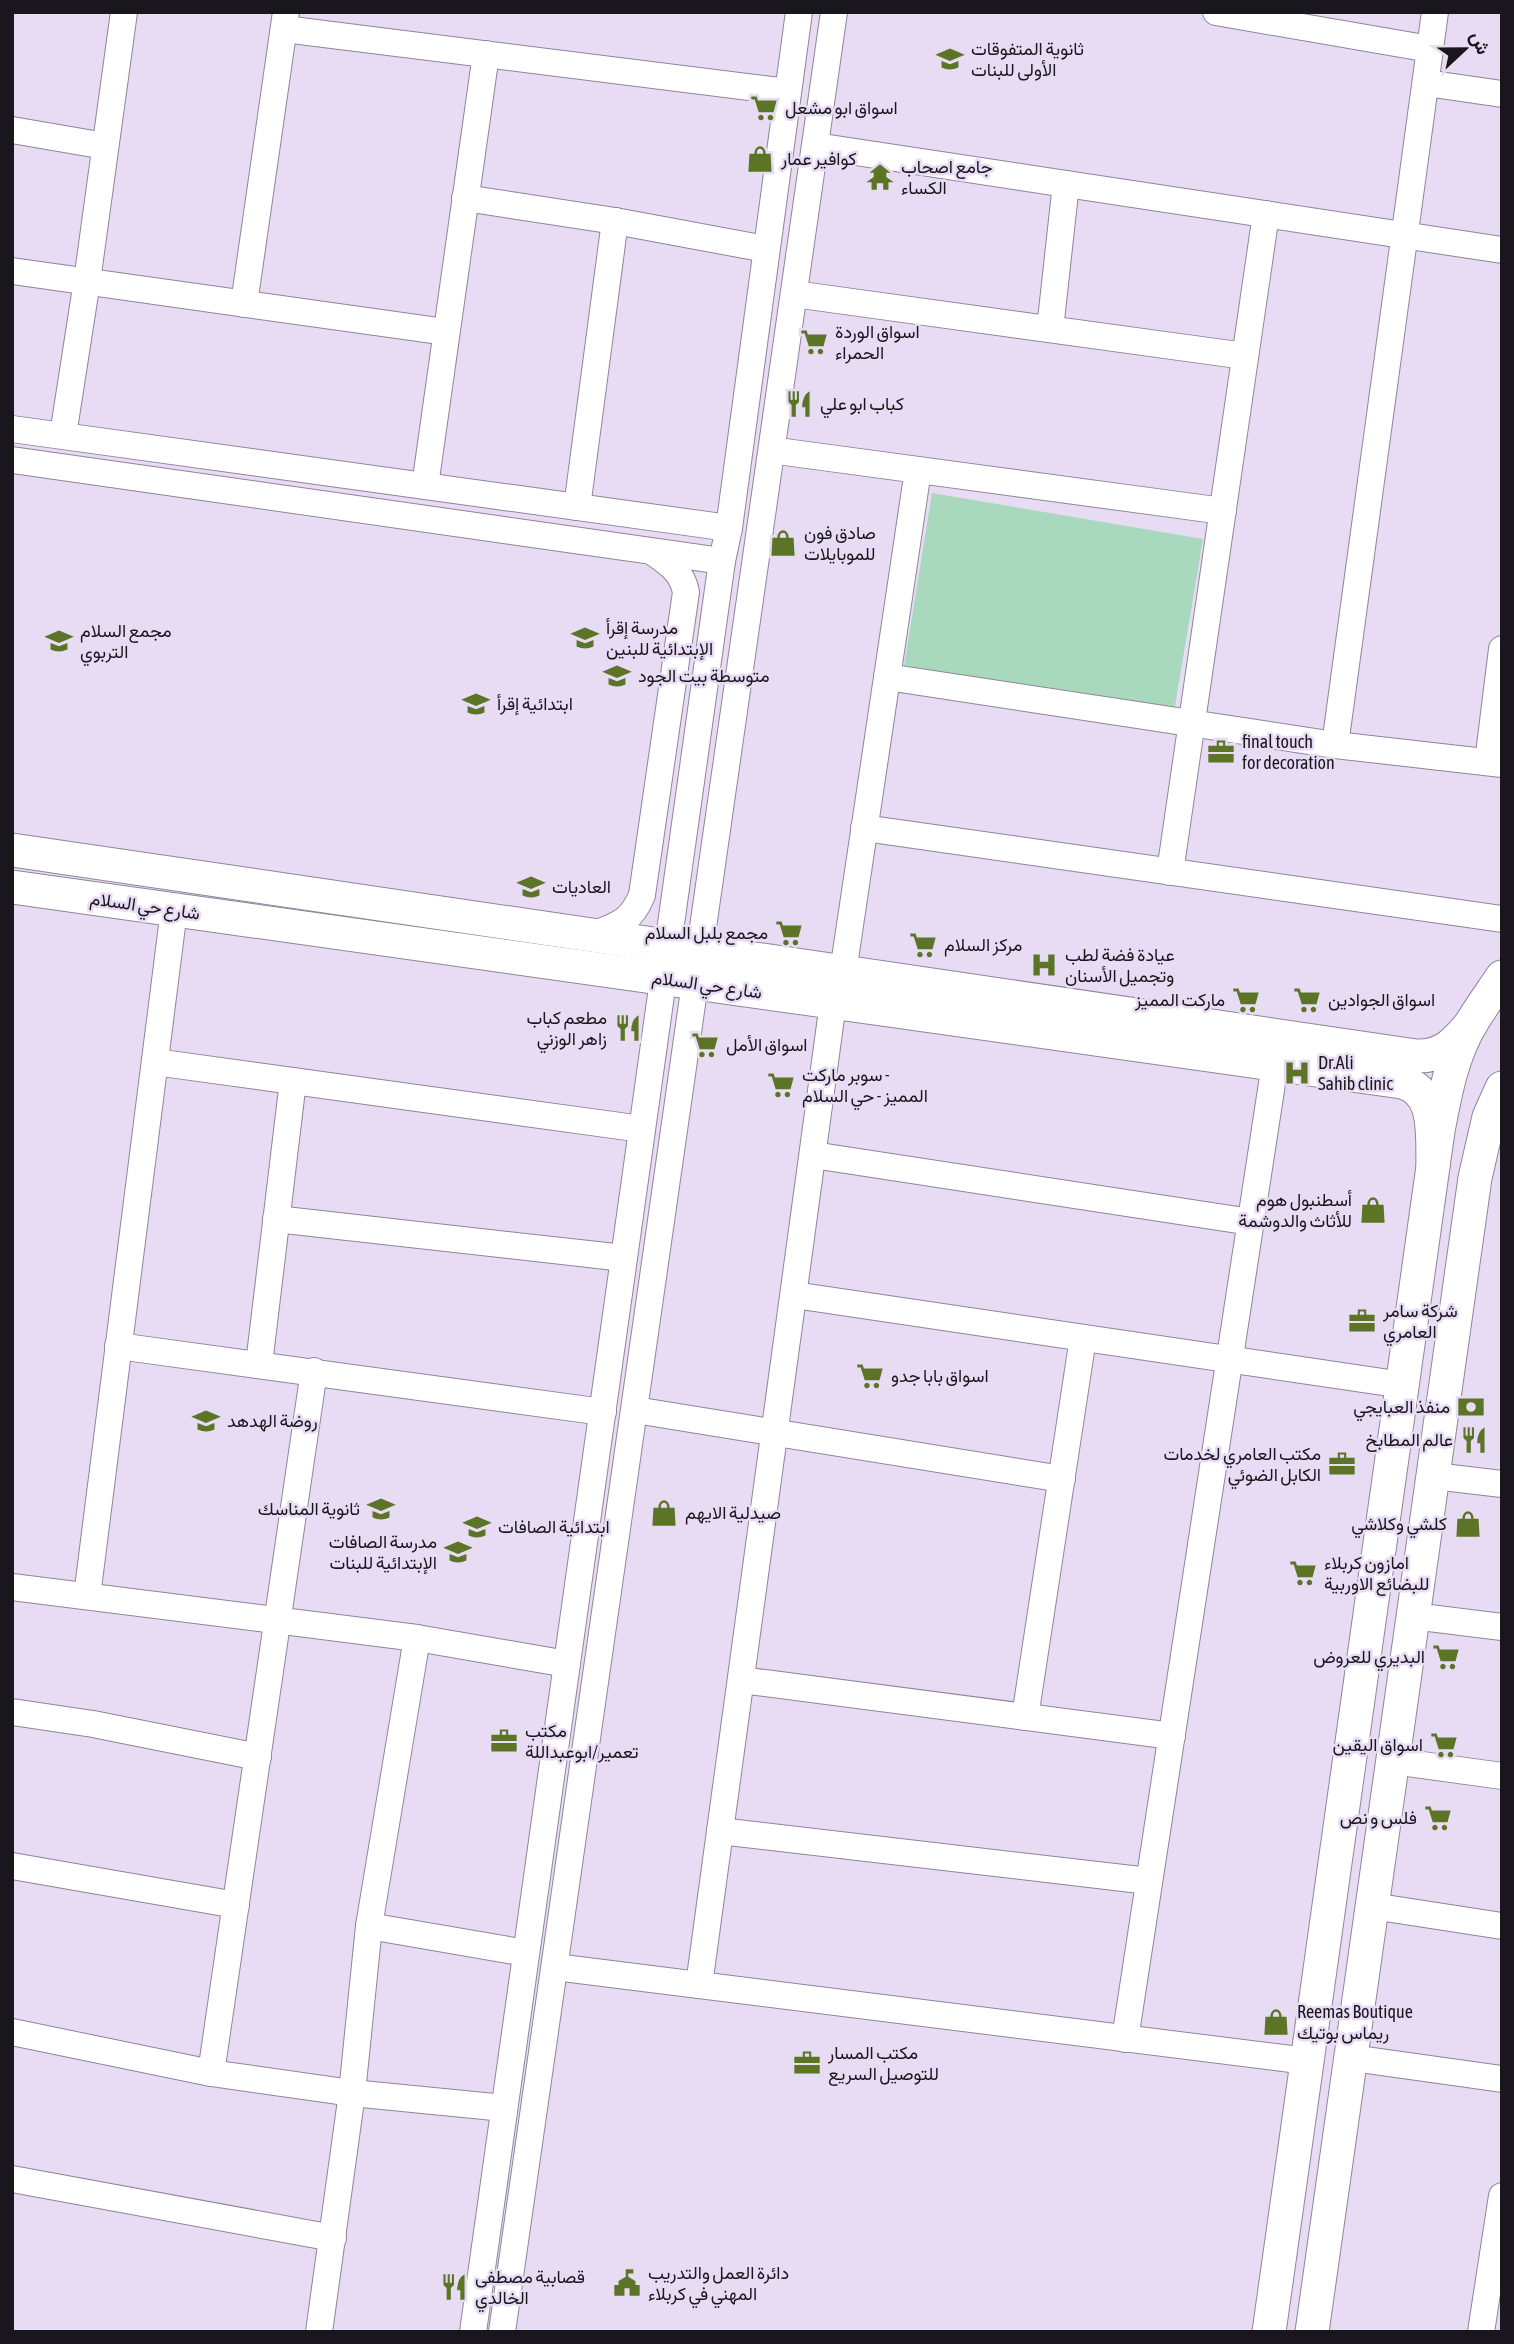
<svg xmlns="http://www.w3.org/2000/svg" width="1514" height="2344" font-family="'Asap Condensed',Vazirmatn,sans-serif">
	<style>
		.green { fill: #a9d9bd }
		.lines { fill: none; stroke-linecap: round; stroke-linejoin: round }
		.minor-casing { stroke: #90849a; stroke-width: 28 }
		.major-casing { stroke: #90849a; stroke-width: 35 }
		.minor { stroke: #fff; stroke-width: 26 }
		.major { stroke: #fff; stroke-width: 33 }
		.labels { text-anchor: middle; stroke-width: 5; stroke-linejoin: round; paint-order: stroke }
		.poi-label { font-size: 18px; fill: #1a161e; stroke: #e8dcf4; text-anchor: start }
		.street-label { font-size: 18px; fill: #1a161e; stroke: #e8dcf4 }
	</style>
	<rect width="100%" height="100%" fill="#e8dcf4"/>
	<!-- green -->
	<path class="green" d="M932 493 1203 539 1174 712 904 666Z"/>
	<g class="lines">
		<defs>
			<g id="minor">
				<path d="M1216 12 1430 49"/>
				<path d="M284 29 788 92"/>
				<path d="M1426 83 1502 94"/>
				<path d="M12 130 105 146"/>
				<path d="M816 146 1502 250"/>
				<path d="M465 198 615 221 766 249"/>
				<path d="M12 271 446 332"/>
				<path d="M794 294 1245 356"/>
				<path d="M244 304 286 12"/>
				<path d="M1050 329 1066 184"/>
				<path d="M12 429 729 528"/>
				<path d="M63 435 87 281 124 12"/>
				<path d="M785 452 1223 511"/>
				<path d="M12 460 722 561"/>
				<path d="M425 486 486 54"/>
				<path d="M577 507 615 221"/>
				<path d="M887 677 1335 745 1502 764"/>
				<path d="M1335 745 1435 12"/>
				<path d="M1488 762 1502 649"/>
				<path d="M864 828 1502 919"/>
				<path d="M1170 872 1266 214"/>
				<path d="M592 935C618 925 631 922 642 895L686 592C682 572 670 564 654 553"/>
				<path d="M843 972 918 470"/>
				<path d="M155 1062 642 1129"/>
				<path d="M813 1155 1251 1222"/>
				<path d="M276 1219 624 1258"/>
				<path d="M794 1295 1403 1385"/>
				<path d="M118 1346 603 1412"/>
				<path d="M259 1364 293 1081"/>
				<path d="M635 1410 1062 1479"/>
				<path d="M1434 1476 1502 1484"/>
				<path d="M12 1587 417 1638 567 1664"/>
				<path d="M87 1596 174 910"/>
				<path d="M1413 1616 1502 1627"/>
				<path d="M741 1680 1172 1736"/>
				<path d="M12 1712 93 1724 258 1757"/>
				<path d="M1025 1717 1083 1338"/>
				<path d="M1393 1761 1502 1776"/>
				<path d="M720 1831 1149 1881"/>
				<path d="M12 1866 236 1905"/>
				<path d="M1372 1906 1502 1926"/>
				<path d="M369 1926 526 1953"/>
				<path d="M555 1967 1307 2061"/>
				<path d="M699 1985 833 1003"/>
				<path d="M12 2032 211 2073 352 2093 494 2107"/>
				<path d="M1125 2039 1275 1064"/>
				<path d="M1352 2058 1502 2079"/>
				<path d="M211 2073 314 1371"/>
				<path d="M12 2179 333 2238"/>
				<path d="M319 2332 352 2093 369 1926 417 1638"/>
				<path d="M473 2332 722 561 729 528 799 12"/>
				<path d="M502 2332 834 12"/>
				<path d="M1481 2332 1502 2196"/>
			</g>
			<g id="major">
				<path d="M12 850 1416 1056C1443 1057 1455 1043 1471 1024"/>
				<path d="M12 887 1402 1082C1438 1091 1432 1136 1433 1166"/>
				<path d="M1269 2332 1438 1131C1445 1094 1452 1055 1472 1022 1481 1007 1492 992 1502 977"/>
				<path d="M1312 2332 1475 1178 1489 1117 1502 1088"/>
			</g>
		</defs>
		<!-- minor casing -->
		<use href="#minor" class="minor-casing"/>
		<!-- major casing -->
		<use href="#major" class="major-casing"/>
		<!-- minor -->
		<use href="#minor" class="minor"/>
		<!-- major -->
		<use href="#major" class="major"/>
	</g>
	<!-- icons -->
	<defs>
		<symbol id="school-bare" viewBox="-9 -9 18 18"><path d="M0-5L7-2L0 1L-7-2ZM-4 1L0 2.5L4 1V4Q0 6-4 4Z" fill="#5b7426" stroke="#e8dcf4" stroke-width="2.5" paint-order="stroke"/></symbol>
		<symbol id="supermarket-bare" viewBox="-9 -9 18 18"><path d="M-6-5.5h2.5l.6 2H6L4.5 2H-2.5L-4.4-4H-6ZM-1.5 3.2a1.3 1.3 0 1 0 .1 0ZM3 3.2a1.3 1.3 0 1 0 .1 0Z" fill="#5b7426" stroke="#e8dcf4" stroke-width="2.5" paint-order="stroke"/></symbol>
		<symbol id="shop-bare" viewBox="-9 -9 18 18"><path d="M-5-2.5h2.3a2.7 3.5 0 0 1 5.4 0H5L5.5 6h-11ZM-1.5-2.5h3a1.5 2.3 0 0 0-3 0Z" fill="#5b7426" stroke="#e8dcf4" stroke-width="2.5" paint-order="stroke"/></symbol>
		<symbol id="temple-bare" viewBox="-9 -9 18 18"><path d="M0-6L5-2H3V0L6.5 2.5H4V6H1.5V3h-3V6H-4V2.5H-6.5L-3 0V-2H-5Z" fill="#5b7426" stroke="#e8dcf4" stroke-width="2.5" paint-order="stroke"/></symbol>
		<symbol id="restaurant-bare" viewBox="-9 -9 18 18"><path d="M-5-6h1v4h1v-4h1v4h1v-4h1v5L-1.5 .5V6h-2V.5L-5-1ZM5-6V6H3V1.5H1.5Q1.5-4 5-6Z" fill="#5b7426" stroke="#e8dcf4" stroke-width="2.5" paint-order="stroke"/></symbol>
		<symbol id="office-bare" viewBox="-9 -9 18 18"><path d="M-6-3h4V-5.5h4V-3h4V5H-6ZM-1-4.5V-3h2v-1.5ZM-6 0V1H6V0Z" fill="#5b7426" stroke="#e8dcf4" stroke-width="2.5" paint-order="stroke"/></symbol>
		<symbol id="hospital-bare" viewBox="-9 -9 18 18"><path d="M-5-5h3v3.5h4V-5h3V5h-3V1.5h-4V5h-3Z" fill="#5b7426" stroke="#e8dcf4" stroke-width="2.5" paint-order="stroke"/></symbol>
		<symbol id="bank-bare" viewBox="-9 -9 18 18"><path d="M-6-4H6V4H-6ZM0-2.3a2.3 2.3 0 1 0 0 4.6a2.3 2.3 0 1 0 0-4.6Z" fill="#5b7426" stroke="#e8dcf4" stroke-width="2.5" paint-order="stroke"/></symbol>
		<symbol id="civic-bare" viewBox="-9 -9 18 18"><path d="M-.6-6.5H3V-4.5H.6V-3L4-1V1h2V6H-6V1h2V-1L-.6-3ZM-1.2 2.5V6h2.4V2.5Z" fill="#5b7426" stroke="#e8dcf4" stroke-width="2.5" paint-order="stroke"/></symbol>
	</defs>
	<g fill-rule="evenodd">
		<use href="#school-bare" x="931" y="40" width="38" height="38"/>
		<use href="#supermarket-bare" x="745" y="89" width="38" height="38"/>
		<use href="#shop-bare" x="741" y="140" width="38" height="38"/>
		<use href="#temple-bare" x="861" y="158" width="38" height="38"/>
		<use href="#supermarket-bare" x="795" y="323" width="38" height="38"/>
		<use href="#restaurant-bare" x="780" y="385" width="38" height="38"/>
		<use href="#shop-bare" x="764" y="524" width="38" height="38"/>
		<use href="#school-bare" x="566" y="619" width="38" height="38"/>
		<use href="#school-bare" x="40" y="622" width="38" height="38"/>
		<use href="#school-bare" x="598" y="657" width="38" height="38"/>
		<use href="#school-bare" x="457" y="685" width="38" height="38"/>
		<use href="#office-bare" x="1202" y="733" width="38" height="38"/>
		<use href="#school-bare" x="512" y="868" width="38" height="38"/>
		<use href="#supermarket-bare" x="770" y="914" width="38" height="38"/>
		<use href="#supermarket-bare" x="904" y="926" width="38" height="38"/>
		<use href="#hospital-bare" x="1025" y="946" width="38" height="38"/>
		<use href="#supermarket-bare" x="1227" y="981" width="38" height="38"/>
		<use href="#supermarket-bare" x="1288" y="981" width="38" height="38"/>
		<use href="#restaurant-bare" x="609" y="1009" width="38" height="38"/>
		<use href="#supermarket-bare" x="686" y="1026" width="38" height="38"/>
		<use href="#hospital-bare" x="1278" y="1054" width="38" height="38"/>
		<use href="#supermarket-bare" x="762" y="1066" width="38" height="38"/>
		<use href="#shop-bare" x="1354" y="1191" width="38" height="38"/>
		<use href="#office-bare" x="1343" y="1302" width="38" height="38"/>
		<use href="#supermarket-bare" x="851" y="1357" width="38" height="38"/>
		<use href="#bank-bare" x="1452" y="1388" width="38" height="38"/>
		<use href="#school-bare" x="187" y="1402" width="38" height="38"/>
		<use href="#restaurant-bare" x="1455" y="1421" width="38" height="38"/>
		<use href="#office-bare" x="1323" y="1445" width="38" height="38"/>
		<use href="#school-bare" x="362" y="1490" width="38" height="38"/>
		<use href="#shop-bare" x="645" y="1494" width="38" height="38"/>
		<use href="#shop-bare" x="1449" y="1505" width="38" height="38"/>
		<use href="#school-bare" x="458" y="1508" width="38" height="38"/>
		<use href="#school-bare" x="439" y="1533" width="38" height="38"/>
		<use href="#supermarket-bare" x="1284" y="1554" width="38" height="38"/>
		<use href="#supermarket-bare" x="1427" y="1638" width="38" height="38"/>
		<use href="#office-bare" x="485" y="1722" width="38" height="38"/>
		<use href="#supermarket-bare" x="1425" y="1726" width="38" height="38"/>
		<use href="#supermarket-bare" x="1419" y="1799" width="38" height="38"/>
		<use href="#shop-bare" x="1257" y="2003" width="38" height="38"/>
		<use href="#office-bare" x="788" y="2044" width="38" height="38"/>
		<use href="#civic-bare" x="608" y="2264" width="38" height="38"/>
		<use href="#restaurant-bare" x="435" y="2268" width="38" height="38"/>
	</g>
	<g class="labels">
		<!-- poi labels -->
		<g class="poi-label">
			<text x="971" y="55">ثانوية المتفوقات<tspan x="971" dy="21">الأولى للبنات</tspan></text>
			<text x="785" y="114">اسواق ابو مشعل</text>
			<text x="781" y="165">كوافير عمار</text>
			<text x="901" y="173">جامع اصحاب<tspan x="901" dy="21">الكساء</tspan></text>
			<text x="835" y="338">اسواق الوردة<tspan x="835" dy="21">الحمراء</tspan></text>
			<text x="820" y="410">كباب ابو علي</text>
			<text x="804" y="539">صادق فون<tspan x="804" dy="21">للموبايلات</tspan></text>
			<text x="606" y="634">مدرسة إقرأ<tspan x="606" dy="21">الإبتدائية للبنين</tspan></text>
			<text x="80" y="637">مجمع السلام<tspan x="80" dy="21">التربوي</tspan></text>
			<text x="638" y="682">متوسطة بيت الجود</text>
			<text x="497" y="710">ابتدائية إقرأ</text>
			<text x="1242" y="748">final touch<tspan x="1242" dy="21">for decoration</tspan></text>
			<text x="552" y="893">العاديات</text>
			<text x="768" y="939" text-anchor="end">مجمع بلبل السلام</text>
			<text x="944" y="951">مركز السلام</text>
			<text x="1065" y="961">عيادة فضة لطب<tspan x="1065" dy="21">وتجميل الأسنان</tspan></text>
			<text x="1225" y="1006" text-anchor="end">ماركت المميز</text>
			<text x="1328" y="1006">اسواق الجوادين</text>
			<text x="607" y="1024" text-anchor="end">مطعم كباب<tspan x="607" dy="21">زاهر الوزني</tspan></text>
			<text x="726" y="1051">اسواق الأمل</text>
			<text x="1318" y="1069">Dr.Ali<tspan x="1318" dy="21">Sahib clinic</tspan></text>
			<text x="802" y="1081">سوبر ماركت -<tspan x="802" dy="21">المميز - حي السلام</tspan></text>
			<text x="1352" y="1206" text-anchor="end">أسطنبول هوم<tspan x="1352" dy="21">للأثاث والدوشمة</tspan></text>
			<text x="1383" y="1317">شركة سامر<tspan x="1383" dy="21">العامري</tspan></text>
			<text x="891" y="1382">اسواق بابا جدو</text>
			<text x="1450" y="1413" text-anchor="end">منفذ العبايجي</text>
			<text x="227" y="1427">روضة الهدهد</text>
			<text x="1453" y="1446" text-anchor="end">عالم المطابخ</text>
			<text x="1321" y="1460" text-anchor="end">مكتب العامري لخدمات<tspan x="1321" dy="21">الكابل الضوئي</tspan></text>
			<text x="360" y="1515" text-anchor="end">ثانوية المناسك</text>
			<text x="685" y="1519">صيدلية الايهم</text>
			<text x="1447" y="1530" text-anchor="end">كلشي وكلاشي</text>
			<text x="498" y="1533">ابتدائية الصافات</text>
			<text x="437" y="1548" text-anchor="end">مدرسة الصافات<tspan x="437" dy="21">الإبتدائية للبنات</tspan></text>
			<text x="1324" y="1569">امازون كربلاء<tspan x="1324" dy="21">للبضائع الاوربية</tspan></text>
			<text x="1425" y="1663" text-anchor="end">البديري للعروض</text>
			<text x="525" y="1737">مكتب<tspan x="525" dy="21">تعمير/ابوعبداللة</tspan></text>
			<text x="1423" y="1751" text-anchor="end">اسواق اليقين</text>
			<text x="1417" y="1824" text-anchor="end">فلس و نص</text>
			<text x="1297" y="2018">Reemas Boutique<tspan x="1297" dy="21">ريماس بوتيك</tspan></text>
			<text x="828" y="2059">مكتب المسار<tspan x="828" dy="21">للتوصيل السريع</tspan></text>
			<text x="648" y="2279">دائرة العمل والتدريب<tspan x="648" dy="21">المهني في كربلاء</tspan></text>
			<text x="475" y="2283">قصابية مصطفى<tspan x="475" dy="21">الخالدي</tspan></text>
		</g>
		<!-- street labels -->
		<g class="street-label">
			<text transform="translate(145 906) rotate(8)" y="6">شارع حي السلام</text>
			<text transform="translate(707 985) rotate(8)" y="6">شارع حي السلام</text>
		</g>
	</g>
	<!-- border -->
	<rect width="1514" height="2344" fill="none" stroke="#1a161e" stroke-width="28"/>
	<!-- north arrow -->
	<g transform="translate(1465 49) rotate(68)" stroke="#e8dcf4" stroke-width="5" paint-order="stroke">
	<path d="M0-5L12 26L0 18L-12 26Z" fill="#1a161e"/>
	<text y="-10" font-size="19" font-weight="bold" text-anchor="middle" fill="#1a161e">ش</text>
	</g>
</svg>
